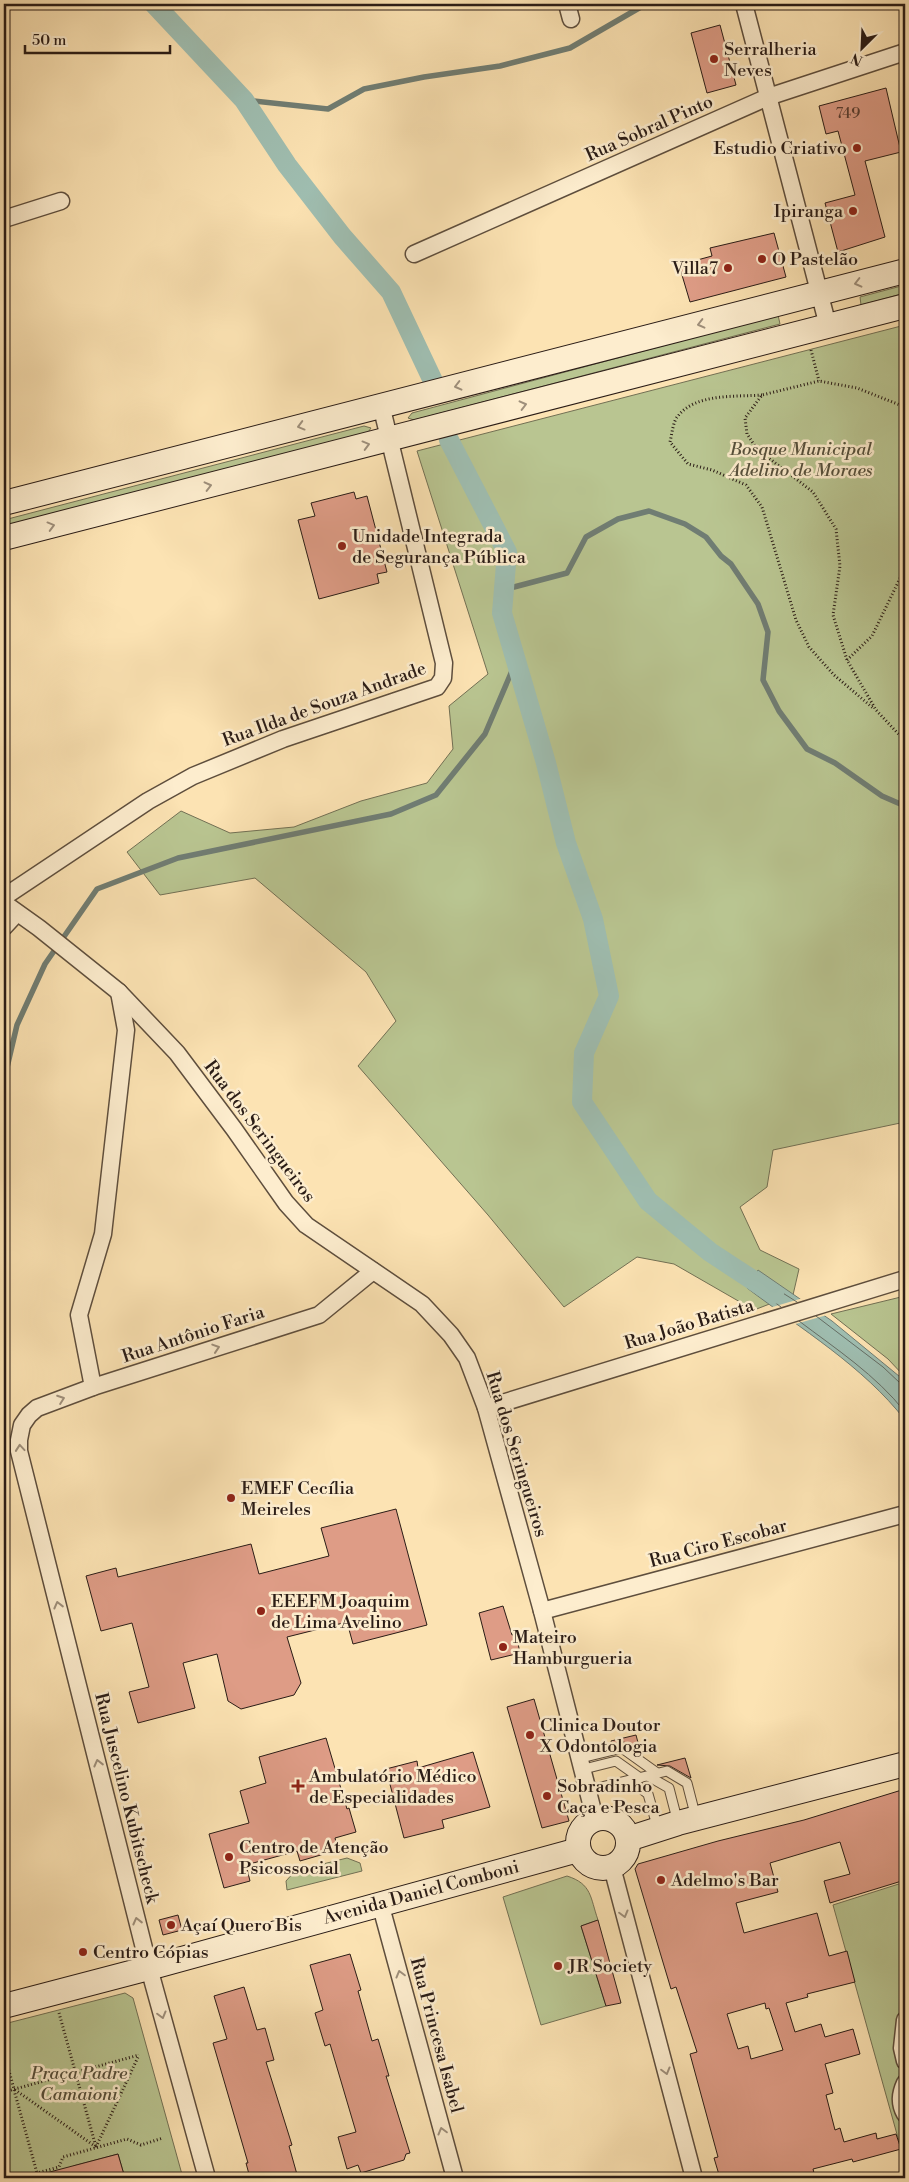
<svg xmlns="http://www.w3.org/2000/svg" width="909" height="2182" font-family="'Libre Bodoni',serif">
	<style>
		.green { fill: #b9c591; stroke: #727054 }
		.water { fill: #9fbeb1; stroke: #707d73 }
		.pier { fill: #fce3b3 }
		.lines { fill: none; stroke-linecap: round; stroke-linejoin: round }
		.shore { stroke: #646d64; stroke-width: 1 }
		.stream { stroke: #707d73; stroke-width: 5.5 }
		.canal { stroke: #9fbeb1; stroke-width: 20 }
		.building { fill: #de9c86; stroke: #2a1c16; fill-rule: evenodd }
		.lane-casing { stroke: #5e4e3d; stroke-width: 11 }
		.street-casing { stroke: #5e4e3d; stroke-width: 19 }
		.secondary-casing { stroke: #2a1c16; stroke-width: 26 }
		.path { stroke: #2a1c16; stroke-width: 3; stroke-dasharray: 1 2.5; stroke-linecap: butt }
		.lane { stroke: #fdedce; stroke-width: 9 }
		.street { stroke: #fdedce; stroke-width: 16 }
		.secondary { stroke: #fdedce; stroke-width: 24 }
		.oneway { stroke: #9e8f7b }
		.poi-dot { fill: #8f2418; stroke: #fdedce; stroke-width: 2 }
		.labels { text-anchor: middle; stroke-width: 5; stroke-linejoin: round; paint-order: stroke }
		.number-label { font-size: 15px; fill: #573c32 }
		.poi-label { font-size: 18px; fill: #2a1c16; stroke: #fdedce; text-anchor: start }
		.street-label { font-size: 18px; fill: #2a1c16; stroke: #fdedce }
		.park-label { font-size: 18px; font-style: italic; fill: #554f3b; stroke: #fdedce }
	</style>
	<rect width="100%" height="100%" fill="#fce3b3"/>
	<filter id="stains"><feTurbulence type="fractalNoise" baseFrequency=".004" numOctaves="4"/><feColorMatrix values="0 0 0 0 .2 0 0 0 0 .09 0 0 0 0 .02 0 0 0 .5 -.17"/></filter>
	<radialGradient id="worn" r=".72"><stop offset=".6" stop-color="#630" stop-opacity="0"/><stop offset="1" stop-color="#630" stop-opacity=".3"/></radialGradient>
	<!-- green -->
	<g class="green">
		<path d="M905 285V293L861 305 860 297Z"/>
		<path d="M778 315 780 324 414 420 408 418 412 413Z"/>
		<path d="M905 325V1122L773 1150 767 1187 740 1207 760 1250 799 1269 793 1295 754 1310 674 1264 637 1257 564 1307 488 1215 358 1066 396 1021 366 972 255 878 160 895 127 852 181 811 230 833 294 827 361 801 427 783 453 749 449 706 488 674 417 451Z"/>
		<path d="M364 426 371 428 366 435 4 529V520Z"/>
		<path d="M905 1296V1377L888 1359 831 1314Z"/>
		<path d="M347 1858 360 1863 362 1871 287 1890 286 1881 295 1871Z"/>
		<path d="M567 1876C592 1884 590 1897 598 1920L581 1926 606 2006 541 2025 503 1897Z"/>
		<path d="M905 1882V2163L833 1905Z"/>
		<path d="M125 1993 133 1998 183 2178H125L118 2154 73 2166 76 2178H4V2024Z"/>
	</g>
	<!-- water -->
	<path class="water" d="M758 1270 832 1321 905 1381V1420C863 1366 801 1329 747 1288Z"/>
	<!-- pier -->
	<path class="pier" d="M803 1298 827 1315 792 1325 769 1308Z"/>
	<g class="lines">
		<!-- shore -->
		<g class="shore">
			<path d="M781 1307 755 1288 759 1278 797 1302"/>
			<path d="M816 1316 883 1367 900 1383 905 1384"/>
			<path d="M799 1321C836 1349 876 1375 905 1412"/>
		</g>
		<!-- stream -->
		<g class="stream">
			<path d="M244 100 328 109 364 89 424 77 500 66 570 48 646 4"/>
			<path d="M504 581 514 587 567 573 586 537 618 519 649 511 685 524 706 537 721 556 731 564 758 604 768 632 763 680 779 711 807 749 835 763 882 796 905 806"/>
			<path d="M4 1080 17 1025 45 964 97 889 178 858 391 814 436 795 485 734 517 659"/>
		</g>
		<!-- canal -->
		<g class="canal">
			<path d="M154 4 244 100 287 165 342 236 391 292 433 381"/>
			<path d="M449 440 507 552 502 613 546 763 566 843 593 919 609 996 584 1053 582 1102 648 1201 710 1252 774 1294"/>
		</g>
	</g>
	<!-- building -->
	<g class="building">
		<path d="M720 25 736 85 707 93 691 33Z"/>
		<path d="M886 88 901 152 865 161 885 237 838 252 825 203 855 195 838 131 826 134 819 106Z"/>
		<path d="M774 233 786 277 690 302 679 265 712 256 710 248Z"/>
		<path d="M354 492 356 499 367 496 387 572 377 574 379 583 319 599 298 520 315 516 311 503Z"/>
		<path d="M396 1509 427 1625 353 1644 347 1622 287 1637 301 1683 294 1695 241 1709 228 1701 217 1654 183 1663 195 1708 138 1723 129 1692 149 1687 132 1623 101 1631 86 1576 116 1568 118 1577 251 1544 259 1574 329 1556 321 1528Z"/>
		<path d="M503 1606 512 1635 516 1634 520 1653 491 1660 479 1613Z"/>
		<path d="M534 1699 569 1821 542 1828 507 1707Z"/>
		<path d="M636 1735 641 1754 624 1742 612 1744 611 1741Z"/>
		<path d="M326 1738 347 1809 349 1808 356 1832 335 1838 338 1850 300 1861 297 1851 246 1865 250 1881 224 1888 209 1834 249 1823 240 1791 266 1783 259 1757Z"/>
		<path d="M473 1752 490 1807 442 1820 444 1828 404 1838 386 1769 417 1761 418 1768Z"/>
		<path d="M685 1758 691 1778 670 1766 657 1765Z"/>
		<path d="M905 1789V1880L830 1903 824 1881 850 1874 840 1842 770 1863 778 1892 736 1903 744 1933 817 1913 829 1956 847 1951 855 1982 807 1994 808 1997 786 2003 795 2032 821 2024 825 2037 853 2029 860 2054 825 2064 833 2093 826 2095 835 2130 840 2128 844 2142 876 2133 877 2139 896 2134 901 2149 853 2162 852 2159 813 2169 814 2173 793 2178H720L714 2158 718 2157 690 2054 697 2052 676 1987 671 1989 635 1869 638 1864 718 1841 804 1820ZM765 2003 766 2009 769 2008 783 2050 751 2059 748 2046 738 2049 727 2014Z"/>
		<path d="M178 1915 182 1930 163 1935 159 1920Z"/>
		<path d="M598 1920 621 2003 606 2006 581 1926Z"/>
		<path d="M350 1954 361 1990 358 1991 372 2041 378 2039 389 2076H386L410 2153 406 2154 404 2160 361 2173 358 2165 347 2169 338 2137 356 2132 330 2044 325 2046 315 2013 323 2010 310 1965Z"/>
		<path d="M244 1987 257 2030 265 2028 274 2060 266 2062 292 2145 289 2146 298 2178H250L246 2163H248L213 2043 227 2039 214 1996Z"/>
		<path d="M118 2154 125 2178H46V2173Z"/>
	</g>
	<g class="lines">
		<defs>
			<g id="lane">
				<path d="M581 1758 622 1748 657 1773"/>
				<path d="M584 1769 616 1761 640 1778"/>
				<path d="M648 1776 669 1788 678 1823"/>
				<path d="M630 1780 648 1794 658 1829"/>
				<path d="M589 1790 667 1771 687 1783 696 1818"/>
			</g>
			<g id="street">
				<path d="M567 4 571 19"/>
				<path d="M744 4 828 326"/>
				<path d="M4 219 61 201"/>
				<path d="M414 254 768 97 905 52"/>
				<path d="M4 897 148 801 193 776 283 739 437 687 443 678 444 663 381 405"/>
				<path d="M4 903 39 928 119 992 177 1053 234 1129 286 1203 306 1225 422 1304 451 1335 467 1358 486 1408 542 1611 595 1819"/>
				<path d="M4 927 17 913"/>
				<path d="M93 1387 79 1315 103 1234 126 1030 119 992"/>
				<path d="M486 1408 905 1279"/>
				<path d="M542 1611 905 1514"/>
				<path d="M612 1867 694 2178"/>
				<path d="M380 1903 455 2178"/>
				<path d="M905 2020 902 2048 905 2061"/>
				<path d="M905 2083C900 2094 899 2103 905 2114"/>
				<path d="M207 2178 149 1968 19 1451V1440L22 1425 29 1415 37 1408 93 1387 319 1315 373 1271"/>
			</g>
			<g id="secondary">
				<path d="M4 503 905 271"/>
				<path d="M4 538 905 306"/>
				<circle cx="603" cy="1843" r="25"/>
				<path d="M628 1839 678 1823 905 1764"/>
				<path d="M4 2006 149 1968 578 1850"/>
			</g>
		</defs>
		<!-- lane casing -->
		<use href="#lane" class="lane-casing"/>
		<!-- street casing -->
		<use href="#street" class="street-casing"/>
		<!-- secondary casing -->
		<use href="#secondary" class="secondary-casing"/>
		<!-- path -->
		<g class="path">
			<path d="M811 350 819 381"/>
			<path d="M762 395C736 397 696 393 678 416 673 421 672 434 670 442L688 464 712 470 746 485 762 507 796 620 809 647 834 675 873 708"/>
			<path d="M905 407 857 388 819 381 762 395 745 418 747 434 757 449 813 492 836 529 840 566 833 615 847 660 876 710 905 741"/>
			<path d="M847 660 872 636 905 568"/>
			<path d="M59 2013 96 2147"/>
			<path d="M4 2053 14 2089 96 2147"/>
			<path d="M14 2090 37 2173"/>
			<path d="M4 2092 139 2055"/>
			<path d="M96 2147 139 2055"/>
			<path d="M19 2178 59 2167 63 2157 127 2139 141 2145 163 2138"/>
		</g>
		<!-- lane -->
		<use href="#lane" class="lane"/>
		<!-- street -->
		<use href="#street" class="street"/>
		<!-- secondary -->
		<use href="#secondary" class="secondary"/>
	</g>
	<!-- one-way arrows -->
	<defs><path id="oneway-chevron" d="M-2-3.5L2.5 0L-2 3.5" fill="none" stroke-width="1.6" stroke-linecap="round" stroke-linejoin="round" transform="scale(1.25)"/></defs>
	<g class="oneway">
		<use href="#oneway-chevron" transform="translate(858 283) rotate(166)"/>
		<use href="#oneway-chevron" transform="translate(701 324) rotate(166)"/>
		<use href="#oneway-chevron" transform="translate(458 386) rotate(166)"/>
		<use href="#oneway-chevron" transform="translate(523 405) rotate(-14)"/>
		<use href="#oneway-chevron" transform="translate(301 426) rotate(165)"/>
		<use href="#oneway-chevron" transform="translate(366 445) rotate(-15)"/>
		<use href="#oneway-chevron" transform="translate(208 486) rotate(-14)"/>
		<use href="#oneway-chevron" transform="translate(51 526) rotate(-15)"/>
		<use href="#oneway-chevron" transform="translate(216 1348) rotate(-18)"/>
		<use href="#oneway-chevron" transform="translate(61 1399) rotate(-20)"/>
		<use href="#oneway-chevron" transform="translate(20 1448) rotate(-95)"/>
		<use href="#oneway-chevron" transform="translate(58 1605) rotate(-104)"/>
		<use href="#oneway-chevron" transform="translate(98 1763) rotate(-104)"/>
		<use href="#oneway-chevron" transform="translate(624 1914) rotate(75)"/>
		<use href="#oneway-chevron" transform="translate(137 1921) rotate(-104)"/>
		<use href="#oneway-chevron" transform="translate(400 1974) rotate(-105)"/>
		<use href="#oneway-chevron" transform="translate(162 2015) rotate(75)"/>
		<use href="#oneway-chevron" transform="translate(666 2071) rotate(75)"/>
		<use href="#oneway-chevron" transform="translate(442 2131) rotate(-105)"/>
	</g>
	<!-- markers -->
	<g class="poi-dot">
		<circle cx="714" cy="59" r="5"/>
		<circle cx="857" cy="148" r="5"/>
		<circle cx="853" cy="211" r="5"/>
		<circle cx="762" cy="259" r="5"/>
		<circle cx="728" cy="268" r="5"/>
		<circle cx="342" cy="546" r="5"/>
		<circle cx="231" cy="1498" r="5"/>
		<circle cx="261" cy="1611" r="5"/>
		<circle cx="503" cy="1647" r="5"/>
		<circle cx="530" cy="1735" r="5"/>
		<path d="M295.5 1778.5h5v5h5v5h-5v5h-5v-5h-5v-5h5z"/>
		<circle cx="547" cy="1796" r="5"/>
		<circle cx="229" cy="1857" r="5"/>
		<circle cx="661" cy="1880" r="5"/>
		<circle cx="171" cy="1925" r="5"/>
		<circle cx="83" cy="1952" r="5"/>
		<circle cx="558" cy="1966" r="5"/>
	</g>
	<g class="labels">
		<!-- number labels -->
		<g class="number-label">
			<text x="848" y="118">749</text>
		</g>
		<!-- poi labels -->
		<g class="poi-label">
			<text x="724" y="55">Serralheria<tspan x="724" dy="21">Neves</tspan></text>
			<text x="847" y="154" text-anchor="end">Estudio Criativo</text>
			<text x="843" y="217" text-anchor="end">Ipiranga</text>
			<text x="772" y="265">O Pastelão</text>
			<text x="718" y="274" text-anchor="end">Villa7</text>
			<text x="352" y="542">Unidade Integrada<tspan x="352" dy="21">de Segurança Pública</tspan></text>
			<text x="241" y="1494">EMEF Cecília<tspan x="241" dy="21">Meireles</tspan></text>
			<text x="271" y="1607">EEEFM Joaquim<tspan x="271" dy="21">de Lima Avelino</tspan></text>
			<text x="513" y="1643">Mateiro<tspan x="513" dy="21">Hamburgueria</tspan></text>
			<text x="540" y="1731">Clinica Doutor<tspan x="540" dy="21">X Odontologia</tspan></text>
			<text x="309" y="1782">Ambulatório Médico<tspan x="309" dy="21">de Especialidades</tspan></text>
			<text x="557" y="1792">Sobradinho<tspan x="557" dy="21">Caça e Pesca</tspan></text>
			<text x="239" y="1853">Centro de Atenção<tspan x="239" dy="21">Psicossocial</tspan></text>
			<text x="671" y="1886">Adelmo's Bar</text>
			<text x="181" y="1931">Açaí Quero Bis</text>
			<text x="93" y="1958">Centro Cópias</text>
			<text x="568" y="1972">JR Society</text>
		</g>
		<!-- street labels -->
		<g class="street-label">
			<text transform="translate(649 128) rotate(-24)" y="6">Rua Sobral Pinto</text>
			<text transform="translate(324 704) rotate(-20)" y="6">Rua Ilda de Souza Andrade</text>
			<text transform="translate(260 1131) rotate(53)" y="6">Rua dos Seringueiros</text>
			<text transform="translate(689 1324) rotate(-17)" y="6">Rua João Batista</text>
			<text transform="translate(193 1334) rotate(-18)" y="6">Rua Antônio Faria</text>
			<text transform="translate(517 1454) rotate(73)" y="6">Rua dos Seringueiros</text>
			<text transform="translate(718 1543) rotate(-15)" y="6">Rua Ciro Escobar</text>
			<text transform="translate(127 1798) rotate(76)" y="6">Rua Juscelino Kubitscheck</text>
			<text transform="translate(421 1892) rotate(-15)" y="6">Avenida Daniel Comboni</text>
			<text transform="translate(437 2035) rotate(75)" y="6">Rua Princesa Isabel</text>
		</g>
		<!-- park labels -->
		<g class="park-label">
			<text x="801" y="455">Bosque Municipal<tspan x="801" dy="21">Adelino de Moraes</tspan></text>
			<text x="79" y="2079">Praça Padre<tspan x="79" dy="21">Camaioni</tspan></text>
		</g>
	</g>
	<!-- margin -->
	<rect width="909" height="2182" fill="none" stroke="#fce3b3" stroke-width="20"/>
	<rect x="5" y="5" width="899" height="2172" fill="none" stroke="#2a1c16" stroke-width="2.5"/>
	<rect x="10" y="10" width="889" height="2162" fill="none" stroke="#2a1c16"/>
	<!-- north arrow -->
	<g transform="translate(862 48) rotate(204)" stroke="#fdedce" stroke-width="4" paint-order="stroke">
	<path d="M0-4L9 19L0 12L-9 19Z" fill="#2a1c16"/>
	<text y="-8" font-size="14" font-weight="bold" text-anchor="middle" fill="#2a1c16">N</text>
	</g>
	<!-- scale -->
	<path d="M25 45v8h145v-8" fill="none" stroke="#2a1c16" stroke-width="2.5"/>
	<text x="32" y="45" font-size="15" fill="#2a1c16" stroke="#fdedce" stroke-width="4" paint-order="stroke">50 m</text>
	<rect width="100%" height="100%" filter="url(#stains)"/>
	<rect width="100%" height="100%" fill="url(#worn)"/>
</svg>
